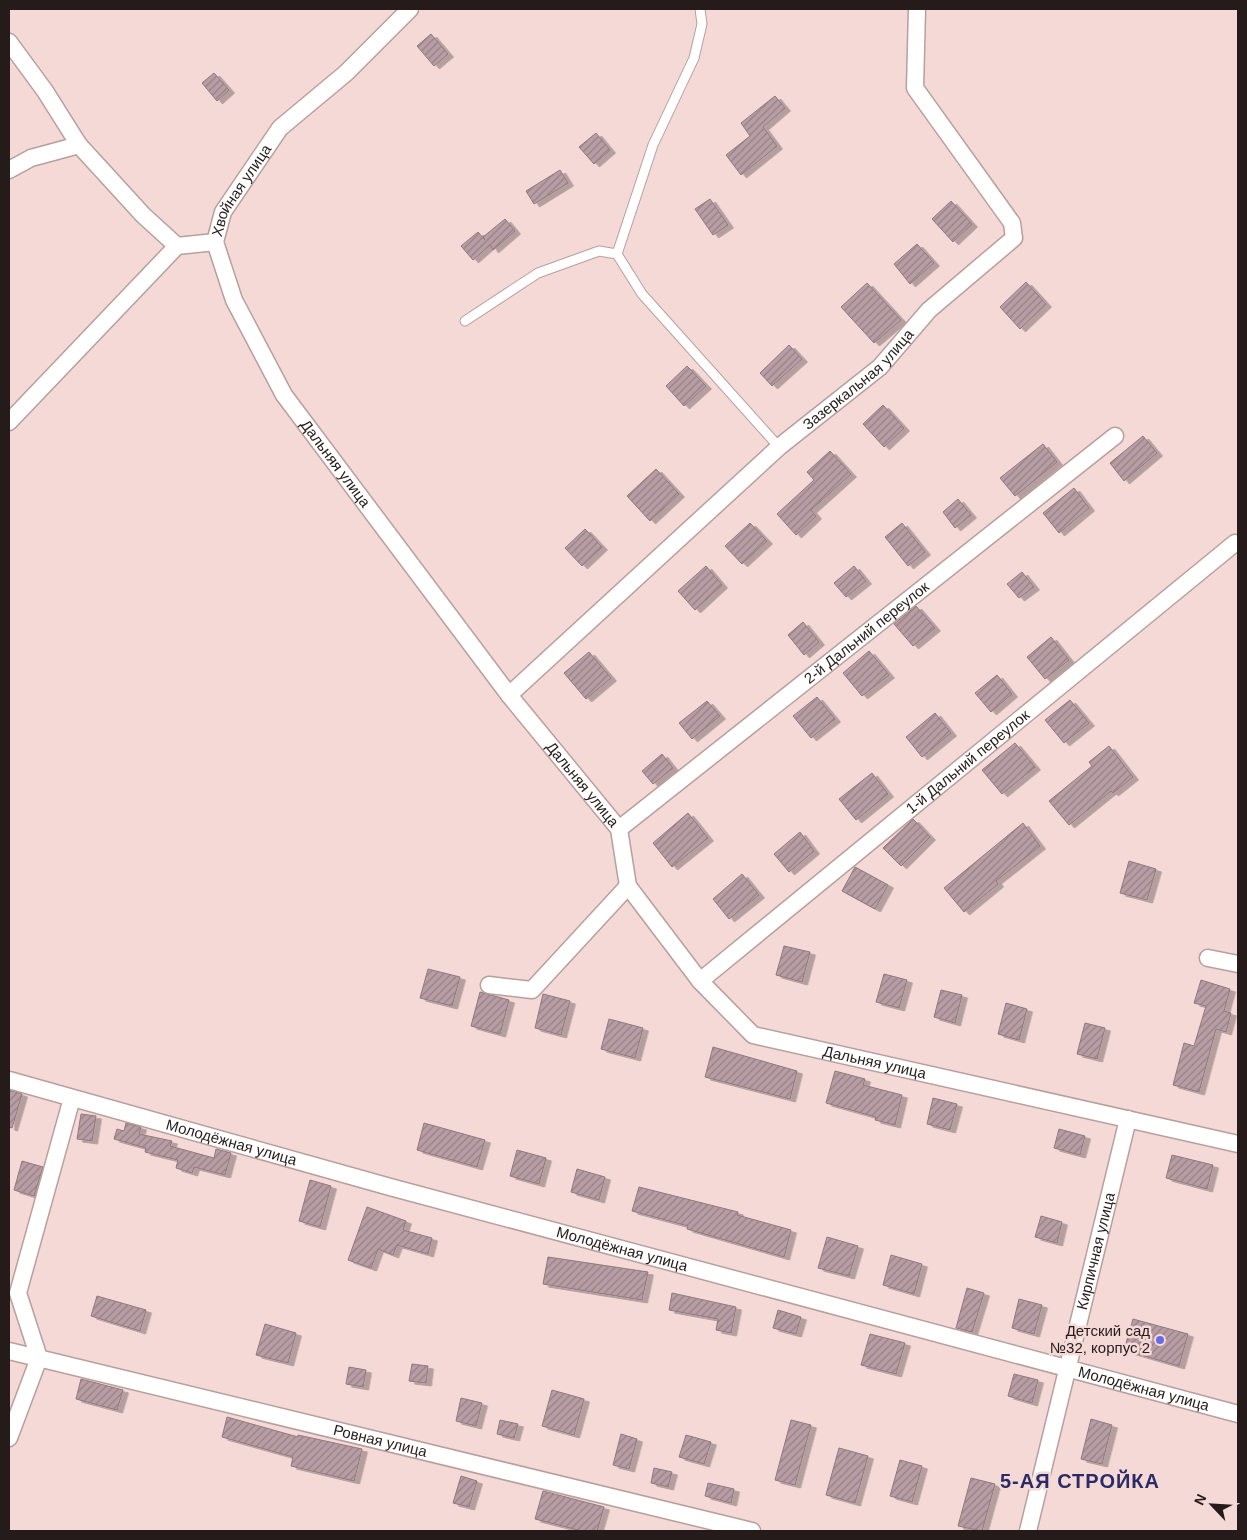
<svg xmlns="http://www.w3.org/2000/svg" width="1247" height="1540" font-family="Helvetica,sans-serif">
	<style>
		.building { fill: url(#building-hatch); stroke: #91787e; filter: url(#shadow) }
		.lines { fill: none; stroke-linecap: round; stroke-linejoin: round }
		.lane-casing { stroke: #b99f9c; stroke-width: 11 }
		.street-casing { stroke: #b99f9c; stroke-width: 19 }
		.lane { stroke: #fff; stroke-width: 9 }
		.street { stroke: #fff; stroke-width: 16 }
		.poi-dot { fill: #676be5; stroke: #f5d9d7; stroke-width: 2 }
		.labels { text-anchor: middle; stroke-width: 5; stroke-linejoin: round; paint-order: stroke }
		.street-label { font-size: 15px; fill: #251b1b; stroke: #f5d9d7 }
		.poi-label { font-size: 15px; fill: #251b1b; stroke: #f5d9d7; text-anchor: end }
		.district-label { font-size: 20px; font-weight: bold; letter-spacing: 1px; fill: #2a2b66; stroke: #f5d9d7 }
	</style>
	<defs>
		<pattern id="building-hatch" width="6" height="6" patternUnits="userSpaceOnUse" patternTransform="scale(1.25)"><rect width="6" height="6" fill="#b89ea4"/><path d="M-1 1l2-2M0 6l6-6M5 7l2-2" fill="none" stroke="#958085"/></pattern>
		<filter id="shadow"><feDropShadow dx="5.5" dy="3" stdDeviation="0" flood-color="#0004"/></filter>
	</defs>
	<rect width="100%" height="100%" fill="#f5d9d7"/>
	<!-- building -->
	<g class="building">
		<path d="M431 34 448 54 434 66 417 46Z"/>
		<path d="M214 73 229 90 217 101 202 83Z"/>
		<path d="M775 96 785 108 763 127 777 146 741 175 726 155 750 136 741 123Z"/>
		<path d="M596 133 610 150 594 164 579 147Z"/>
		<path d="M560 170 568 183 534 204 526 191Z"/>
		<path d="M710 199 728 225 713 235 695 209Z"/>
		<path d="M951 201 972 224 953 242 932 219Z"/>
		<path d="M505 219 515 231 493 250 490 245 473 260 461 246 478 232 485 240 483 237Z"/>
		<path d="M917 244 934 263 910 284 894 264Z"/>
		<path d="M1026 282 1046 304 1020 329 1000 307Z"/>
		<path d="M867 283 901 320 874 343 841 307Z"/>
		<path d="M789 345 802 359 772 386 760 373Z"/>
		<path d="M687 366 706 386 684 406 666 386Z"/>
		<path d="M883 405 904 428 884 447 863 424Z"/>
		<path d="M1143 436 1157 453 1124 481 1110 463Z"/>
		<path d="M1043 444 1057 462 1015 496 1000 478Z"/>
		<path d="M830 451 851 474 811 510 816 516 796 535 777 514 814 480 807 472Z"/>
		<path d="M656 469 679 494 650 521 627 496Z"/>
		<path d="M1074 488 1089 508 1059 533 1043 513Z"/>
		<path d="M958 499 971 515 955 528 943 512Z"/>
		<path d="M750 523 767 541 742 564 725 546Z"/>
		<path d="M902 523 925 552 908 566 885 537Z"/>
		<path d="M585 529 602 547 582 566 565 548Z"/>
		<path d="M706 566 722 585 695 610 678 591Z"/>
		<path d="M854 566 866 581 846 597 834 583Z"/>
		<path d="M1022 572 1034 587 1019 598 1007 584Z"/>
		<path d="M916 606 935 628 913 646 894 624Z"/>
		<path d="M803 622 819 642 804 655 788 635Z"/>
		<path d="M1051 637 1069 660 1045 679 1027 657Z"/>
		<path d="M869 651 889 675 862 696 843 673Z"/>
		<path d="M589 652 611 678 586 699 564 673Z"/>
		<path d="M997 675 1012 694 991 712 975 693Z"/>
		<path d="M817 697 835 719 811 738 793 716Z"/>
		<path d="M1070 700 1089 723 1064 743 1045 720Z"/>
		<path d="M707 701 720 716 692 739 679 723Z"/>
		<path d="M935 713 951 733 922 757 906 737Z"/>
		<path d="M1015 743 1035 767 1002 794 982 770Z"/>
		<path d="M1109 746 1133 777 1113 793 1111 791 1069 825 1049 801 1092 766 1089 762Z"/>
		<path d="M662 754 673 768 653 784 642 771Z"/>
		<path d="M872 773 888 794 856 820 839 799Z"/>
		<path d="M688 813 708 838 672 867 653 843Z"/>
		<path d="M913 819 930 837 901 866 883 848Z"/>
		<path d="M1023 823 1040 846 996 881 998 884 964 912 944 888Z"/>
		<path d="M800 832 814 851 789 872 774 854Z"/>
		<path d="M1129 861 1156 869 1147 900 1120 893Z"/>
		<path d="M855 867 888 885 875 909 842 891Z"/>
		<path d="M742 874 759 895 729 919 713 899Z"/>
		<path d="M784 946 810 952 802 982 776 975Z"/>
		<path d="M428 969 460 977 452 1006 420 998Z"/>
		<path d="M884 974 907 980 899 1008 876 1002Z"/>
		<path d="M1201 980 1230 989 1224 1011 1231 1013 1226 1032 1216 1029 1199 1092 1173 1085 1184 1043 1194 1046 1206 1006 1194 1003Z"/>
		<path d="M941 990 962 995 955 1023 934 1017Z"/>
		<path d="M480 992 509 1000 500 1034 471 1026Z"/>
		<path d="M543 994 570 1001 561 1035 535 1028Z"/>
		<path d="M1006 1003 1027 1009 1019 1040 998 1034Z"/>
		<path d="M609 1019 643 1028 635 1058 601 1049Z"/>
		<path d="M1085 1023 1105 1028 1097 1059 1077 1054Z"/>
		<path d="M713 1047 797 1071 790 1099 705 1077Z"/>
		<path d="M835 1071 865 1079 863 1085 902 1095 895 1125 875 1120 876 1117 826 1103Z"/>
		<path d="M9 1090 22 1094 12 1128 9 1127Z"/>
		<path d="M933 1098 957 1104 950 1130 927 1124Z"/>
		<path d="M81 1114 96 1116 92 1141 77 1139Z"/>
		<path d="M126 1123 141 1127 139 1134 172 1141 170 1146 214 1158 216 1149 231 1153 225 1175 194 1167 192 1173 176 1168 178 1160 145 1152 146 1148 114 1139 117 1129 124 1131Z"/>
		<path d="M424 1123 485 1140 477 1167 417 1150Z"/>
		<path d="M1059 1129 1085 1136 1080 1155 1054 1148Z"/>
		<path d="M517 1150 546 1158 539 1184 510 1176Z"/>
		<path d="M1172 1155 1213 1165 1207 1189 1166 1178Z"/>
		<path d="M22 1161 43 1167 34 1196 14 1190Z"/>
		<path d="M577 1169 605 1177 599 1200 571 1192Z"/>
		<path d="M310 1180 331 1186 320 1227 299 1221Z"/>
		<path d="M639 1187 738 1212 737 1215 791 1230 784 1257 687 1229 688 1226 632 1211Z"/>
		<path d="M367 1207 406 1221 403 1230 432 1238 428 1254 397 1245 393 1255 378 1249 371 1268 348 1260Z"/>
		<path d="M1041 1216 1062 1222 1057 1243 1035 1237Z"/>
		<path d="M827 1237 858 1246 849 1276 818 1268Z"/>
		<path d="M891 1255 922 1264 914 1294 883 1285Z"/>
		<path d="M548 1257 648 1272 642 1300 543 1284Z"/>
		<path d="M967 1288 984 1293 972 1332 956 1328Z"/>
		<path d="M672 1293 736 1307 731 1333 716 1330 718 1319 669 1310Z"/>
		<path d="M97 1296 146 1310 140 1331 91 1316Z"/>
		<path d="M1019 1299 1042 1305 1034 1334 1012 1328Z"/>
		<path d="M778 1310 801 1317 796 1334 773 1328Z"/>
		<path d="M1133 1319 1188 1334 1179 1366 1124 1350Z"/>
		<path d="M265 1324 296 1333 288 1363 256 1355Z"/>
		<path d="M870 1334 905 1343 896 1374 861 1365Z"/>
		<path d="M412 1364 428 1366 426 1383 409 1381Z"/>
		<path d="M349 1367 366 1370 363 1387 346 1384Z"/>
		<path d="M1014 1374 1038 1380 1032 1403 1008 1396Z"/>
		<path d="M81 1379 123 1390 117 1410 76 1399Z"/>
		<path d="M552 1390 584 1399 574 1435 542 1426Z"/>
		<path d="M461 1398 482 1403 476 1426 456 1421Z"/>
		<path d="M227 1417 298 1437V1435L362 1449 354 1481 291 1466 293 1457 222 1437Z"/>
		<path d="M1091 1419 1112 1425 1102 1464 1081 1459Z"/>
		<path d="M500 1420 518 1424 514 1438 497 1434Z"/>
		<path d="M791 1420 811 1425 795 1485 775 1480Z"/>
		<path d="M621 1434 637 1439 629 1469 613 1465Z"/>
		<path d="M686 1435 711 1442 704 1464 679 1457Z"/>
		<path d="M839 1448 868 1456 855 1503 826 1495Z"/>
		<path d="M900 1460 922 1466 912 1502 890 1496Z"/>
		<path d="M654 1468 672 1472 668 1487 651 1483Z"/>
		<path d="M461 1476 477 1481 469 1507 453 1503Z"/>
		<path d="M971 1478 995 1484 982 1531 958 1526Z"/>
		<path d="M708 1483 734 1489 731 1503 705 1496Z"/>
		<path d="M543 1491 604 1507 597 1531H582L535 1519Z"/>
	</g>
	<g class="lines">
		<defs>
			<g id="lane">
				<path d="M700 9 702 24 694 58 653 145 617 254 642 294 779 447"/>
				<path d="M465 321 538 273 599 251 617 254"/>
			</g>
			<g id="street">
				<path d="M9 42 45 91 79 145 143 215 177 246"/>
				<path d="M9 170 31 158 79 145"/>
				<path id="s1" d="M215 242 234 300 284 395 509 695 619 829 628 886 700 981 753 1035 1238 1144"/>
				<path id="s2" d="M9 422 177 246 215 242 223 212 280 128 346 73 410 9"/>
				<path id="s3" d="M509 695 779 447 880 367 929 310 1014 238 1012 223 915 88 917 9"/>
				<path id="s4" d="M619 829 1115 436"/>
				<path d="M1208 958 1238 964"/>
				<path id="s5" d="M700 981 1235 543"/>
				<path d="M489 985 532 990 628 886"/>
				<path id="s6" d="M9 1080 390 1187 1238 1414"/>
				<path id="s7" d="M9 1351 752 1531"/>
				<path d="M9 1438 39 1358 18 1293 72 1098"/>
				<path id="s8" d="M1028 1531 1128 1119"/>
			</g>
		</defs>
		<!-- lane casing -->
		<use href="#lane" class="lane-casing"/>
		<!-- street casing -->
		<use href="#street" class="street-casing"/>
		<!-- lane -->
		<use href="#lane" class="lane"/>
		<!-- street -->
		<use href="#street" class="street"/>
	</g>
	<!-- markers -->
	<circle class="poi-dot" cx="1160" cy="1340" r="5"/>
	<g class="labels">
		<!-- street labels -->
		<g class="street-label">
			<text dy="5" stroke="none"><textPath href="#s2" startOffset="340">Хвойная улица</textPath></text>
			<text dy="5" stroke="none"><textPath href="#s3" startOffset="471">Зазеркальная улица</textPath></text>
			<text dy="5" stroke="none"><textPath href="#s1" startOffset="254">Дальняя улица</textPath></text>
			<text dy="5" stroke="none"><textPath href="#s4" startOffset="316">2-й Дальний переулок</textPath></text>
			<text dy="5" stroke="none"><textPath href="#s5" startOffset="346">1-й Дальний переулок</textPath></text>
			<text dy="5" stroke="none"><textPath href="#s1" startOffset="659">Дальняя улица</textPath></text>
			<text dy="5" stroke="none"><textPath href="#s1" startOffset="1094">Дальняя улица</textPath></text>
			<text dy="5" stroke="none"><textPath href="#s6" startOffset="231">Молодёжная улица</textPath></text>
			<text dy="5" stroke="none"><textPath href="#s6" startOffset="636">Молодёжная улица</textPath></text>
			<text dy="5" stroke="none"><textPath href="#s8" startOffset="288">Кирпичная улица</textPath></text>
			<text dy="5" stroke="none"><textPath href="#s6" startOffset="1176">Молодёжная улица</textPath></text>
			<text dy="5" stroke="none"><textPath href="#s7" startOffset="382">Ровная улица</textPath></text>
		</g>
		<!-- poi labels -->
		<g class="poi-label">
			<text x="1150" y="1336">Детский сад<tspan x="1150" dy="17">№32, корпус 2</tspan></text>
		</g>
		<!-- district labels -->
		<g class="district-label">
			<text x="1080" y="1488">5-АЯ СТРОЙКА</text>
		</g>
	</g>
	<!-- border -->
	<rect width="1247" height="1540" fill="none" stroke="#251b1b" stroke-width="20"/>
	<!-- north arrow -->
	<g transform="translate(1212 1505) rotate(295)" stroke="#f5d9d7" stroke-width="4" paint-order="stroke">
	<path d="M0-4L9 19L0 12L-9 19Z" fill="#251b1b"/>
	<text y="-8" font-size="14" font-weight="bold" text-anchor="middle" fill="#251b1b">N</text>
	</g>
</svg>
